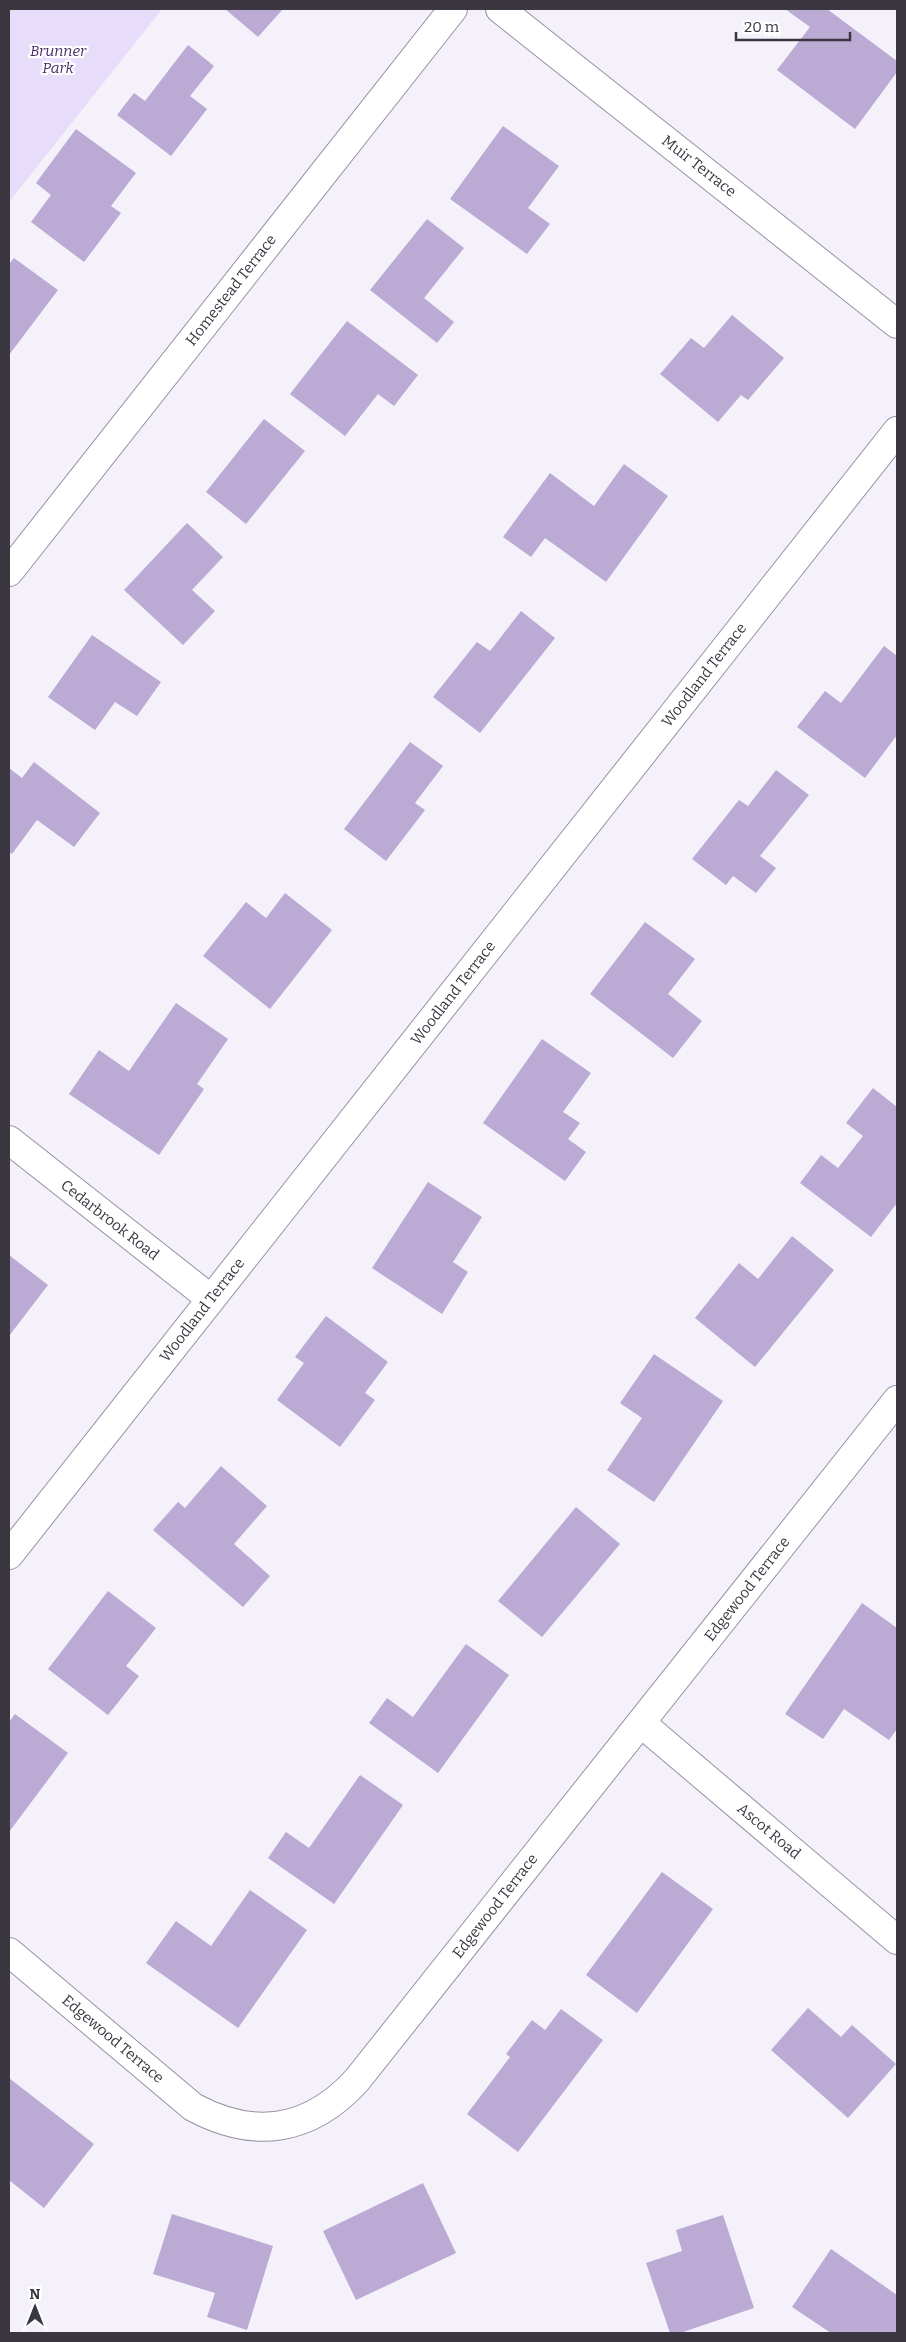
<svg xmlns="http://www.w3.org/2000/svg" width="906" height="2342" font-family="Bitter,serif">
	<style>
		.green { fill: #e7dcfa }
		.building { fill: #baaad4 }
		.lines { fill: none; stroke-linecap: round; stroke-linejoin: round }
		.street-casing { stroke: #9890a6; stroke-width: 30 }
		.street { stroke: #fff; stroke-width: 28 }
		.labels { text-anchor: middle; stroke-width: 4.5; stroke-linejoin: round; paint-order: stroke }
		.park-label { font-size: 15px; font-style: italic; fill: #472f65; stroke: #fff }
		.street-label { font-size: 15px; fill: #3b3741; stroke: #fff }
	</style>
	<rect width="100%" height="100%" fill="#f5f1fb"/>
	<!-- green -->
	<path class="green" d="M9 9H162L9 202Z"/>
	<!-- building -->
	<g class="building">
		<path d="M225 9H283L258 37Z"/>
		<path d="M785 9H827L897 61V72L855 129 777 70 810 27Z"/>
		<path d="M188 45 214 66 190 96 207 109 171 156 117 115 134 93 145 101Z"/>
		<path d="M503 126 559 166 528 208 550 224 527 254 450 199Z"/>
		<path d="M76 129 136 173 111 206 121 213 84 262 31 222 51 195 36 183Z"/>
		<path d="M427 219 464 248 424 298 454 322 437 343 370 290Z"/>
		<path d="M14 258 58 290 9 355V264Z"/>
		<path d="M732 315 784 358 748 400 741 395 718 422 660 374 691 338 704 348Z"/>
		<path d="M347 321 418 375 394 406 378 394 345 436 290 394Z"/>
		<path d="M264 419 305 451 246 524 206 492Z"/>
		<path d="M624 464 668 496 606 582 545 538 531 557 503 537 550 473 594 506Z"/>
		<path d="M187 523 223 557 192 590 215 611 183 645 124 590Z"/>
		<path d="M521 611 555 638 480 733 433 697 477 642 490 651Z"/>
		<path d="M92 635 161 682 137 716 115 702 95 730 48 697Z"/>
		<path d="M884 646 897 656V735L865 778 797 727 825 691 841 703Z"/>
		<path d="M410 742 443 766 415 803 425 810 386 861 344 829Z"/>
		<path d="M34 762 100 813 74 847 37 820 12 854 9 852V768L22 778Z"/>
		<path d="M776 770 809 795 760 856 776 868 756 893 733 876 726 885 692 859 739 800 748 806Z"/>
		<path d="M285 893 332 930 270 1009 203 956 246 902 266 918Z"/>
		<path d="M645 922 695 959 668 994 702 1021 673 1058 590 994Z"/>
		<path d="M176 1003 228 1039 197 1084 204 1089 159 1155 69 1094 99 1050 129 1071Z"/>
		<path d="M542 1039 591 1073 563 1112 580 1123 568 1139 586 1152 565 1181 483 1123Z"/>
		<path d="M873 1088 897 1107V1203L871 1237 800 1183 821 1155 838 1168 863 1136 846 1123Z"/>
		<path d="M428 1182 482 1217 453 1262 468 1272 442 1314 372 1268Z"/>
		<path d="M792 1236 834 1270 755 1367 695 1318 739 1263 758 1279Z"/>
		<path d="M9 1255 48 1285 9 1336Z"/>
		<path d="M326 1316 388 1362 365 1393 375 1400 340 1447 277 1400 304 1363 295 1357Z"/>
		<path d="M654 1354 723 1401 654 1502 607 1470 642 1418 620 1403Z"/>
		<path d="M221 1466 267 1506 234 1544 270 1576 243 1607 153 1530 178 1502 185 1508Z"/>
		<path d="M576 1507 620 1544 542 1637 498 1601Z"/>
		<path d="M108 1591 156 1628 126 1666 139 1676 108 1715 48 1669Z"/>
		<path d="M862 1603 897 1628V1729L889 1740 844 1709 823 1739 785 1714Z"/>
		<path d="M466 1644 509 1675 438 1773 369 1723 387 1698 413 1717Z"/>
		<path d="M15 1714 68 1753 9 1832V1722Z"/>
		<path d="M360 1775 403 1805 334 1904 268 1858 286 1832 309 1848Z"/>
		<path d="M662 1872 713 1909 637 2013 586 1975Z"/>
		<path d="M250 1890 307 1930 238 2028 146 1963 176 1921 211 1946Z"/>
		<path d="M808 2008 841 2037 852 2025 896 2064 848 2118 771 2050Z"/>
		<path d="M561 2009 603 2040 518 2152 467 2114 510 2057 506 2054 532 2020 545 2030Z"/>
		<path d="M9 2078 94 2144 44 2208 9 2180Z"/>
		<path d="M423 2183 456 2253 356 2300 323 2231Z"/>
		<path d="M172 2214 273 2246 247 2330 207 2317 215 2293 153 2274Z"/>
		<path d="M723 2215 754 2308 680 2333H670L646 2263 682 2251 676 2230Z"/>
		<path d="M831 2249 897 2295V2333H831L792 2307Z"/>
	</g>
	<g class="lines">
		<defs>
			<g id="street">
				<path d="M500 9 897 324"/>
				<path d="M9 572 453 9"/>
				<path d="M9 1140 211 1299"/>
				<path d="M9 1555 897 431"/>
				<path d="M641 1723 897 1940"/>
				<path d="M9 1952 193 2107C254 2140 310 2132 357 2080L897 1400"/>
			</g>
		</defs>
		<!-- street casing -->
		<use href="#street" class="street-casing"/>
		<!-- street -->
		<use href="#street" class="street"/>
	</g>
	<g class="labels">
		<!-- park labels -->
		<g class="park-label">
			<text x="58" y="56">Brunner<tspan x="58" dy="17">Park</tspan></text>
		</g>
		<!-- street labels -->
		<g class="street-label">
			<text transform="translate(699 166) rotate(38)" y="5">Muir Terrace</text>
			<text transform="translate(231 290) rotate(-52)" y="5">Homestead Terrace</text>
			<text transform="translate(704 675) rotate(-52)" y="5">Woodland Terrace</text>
			<text transform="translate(453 993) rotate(-52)" y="5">Woodland Terrace</text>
			<text transform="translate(110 1220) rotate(38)" y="5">Cedarbrook Road</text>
			<text transform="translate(202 1310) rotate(-52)" y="5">Woodland Terrace</text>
			<text transform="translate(747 1589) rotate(-52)" y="5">Edgewood Terrace</text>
			<text transform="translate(769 1831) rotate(40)" y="5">Ascot Road</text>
			<text transform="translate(495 1906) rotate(-52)" y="5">Edgewood Terrace</text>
			<text transform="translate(113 2039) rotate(40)" y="5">Edgewood Terrace</text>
		</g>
	</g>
	<!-- border -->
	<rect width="906" height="2342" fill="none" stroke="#3b3741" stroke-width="20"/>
	<!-- north arrow -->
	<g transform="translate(35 2307)" stroke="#ffffff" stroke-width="4" paint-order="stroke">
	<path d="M0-4L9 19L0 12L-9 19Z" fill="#3b3741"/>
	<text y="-8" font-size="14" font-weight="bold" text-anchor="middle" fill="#3b3741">N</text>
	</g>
	<!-- scale -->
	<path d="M736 32v8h114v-8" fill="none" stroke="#3b3741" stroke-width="2.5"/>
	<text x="744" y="32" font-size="15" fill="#3b3741" stroke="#ffffff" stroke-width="4" paint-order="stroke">20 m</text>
</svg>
